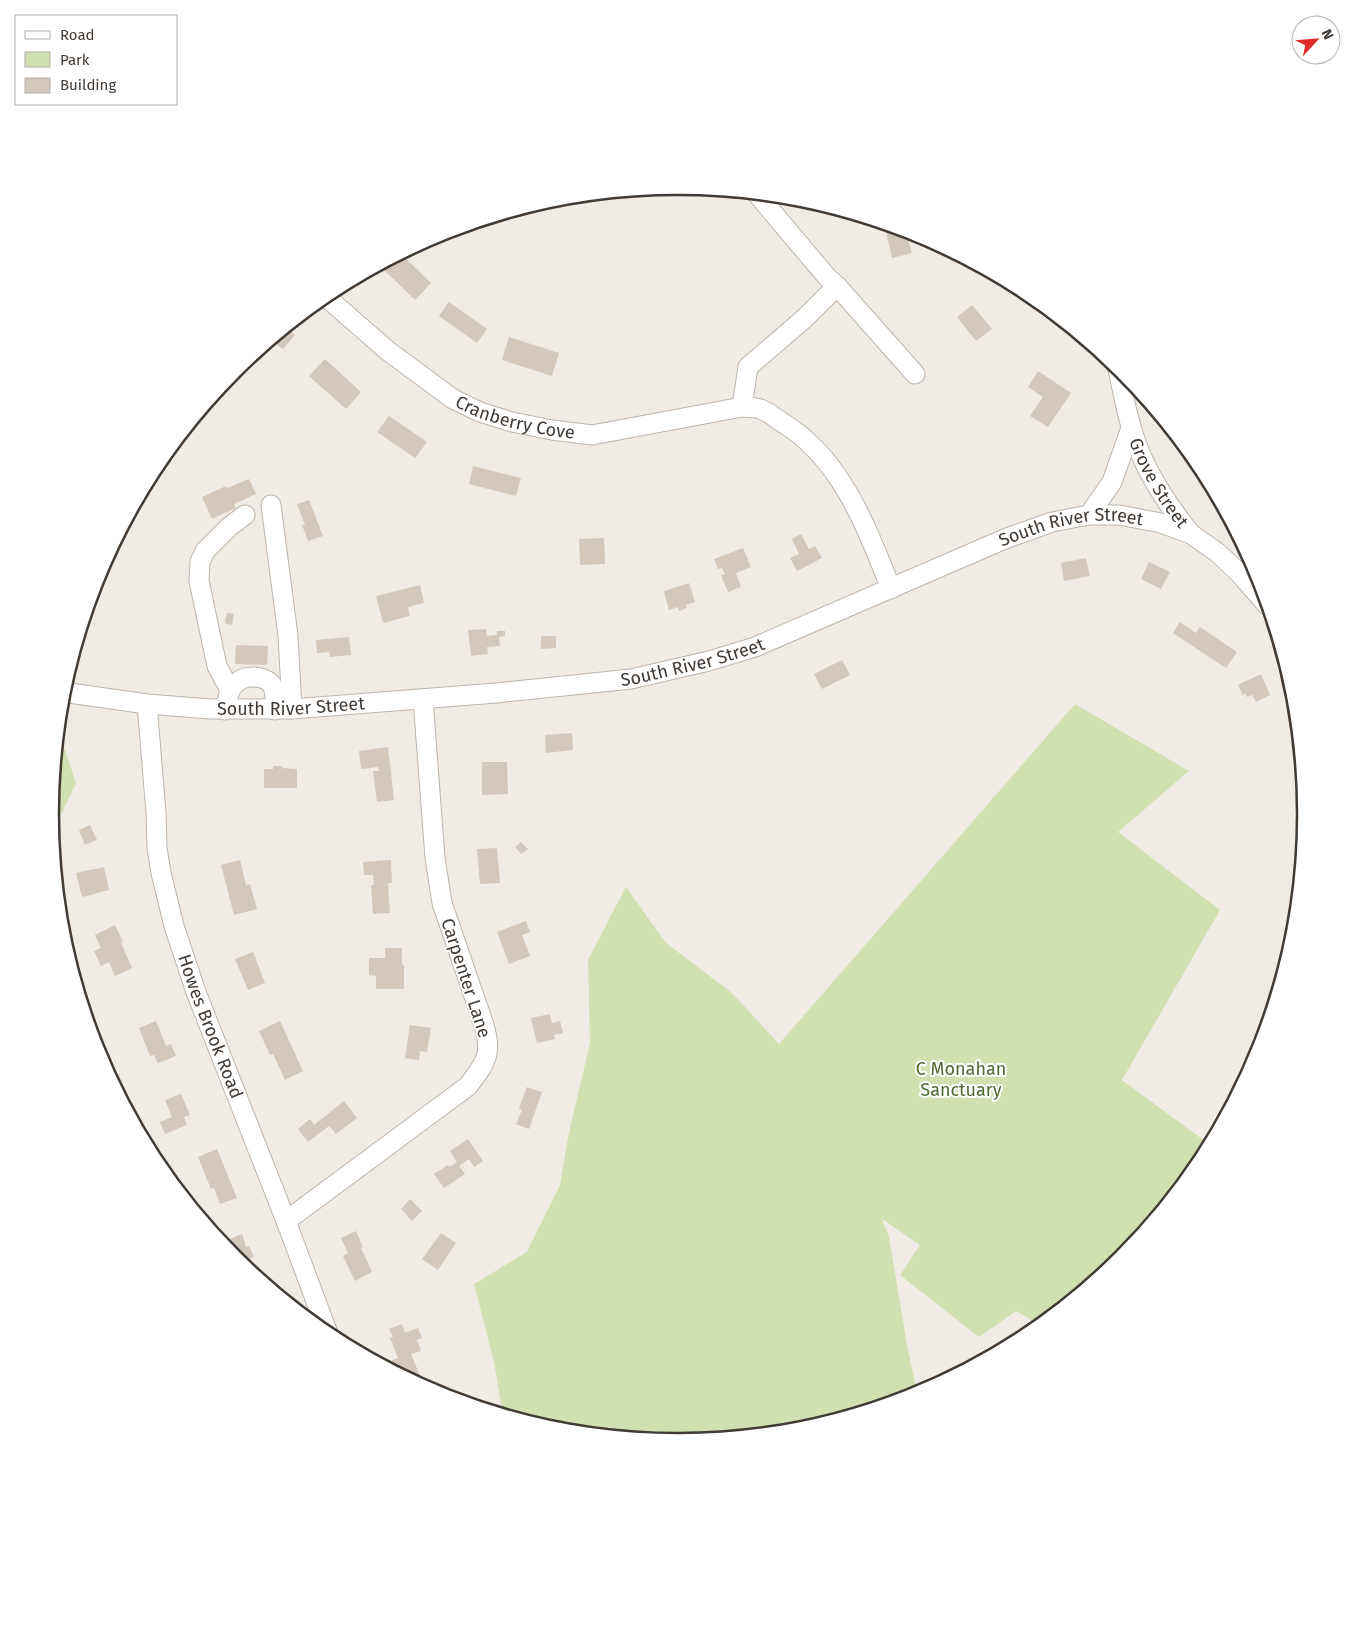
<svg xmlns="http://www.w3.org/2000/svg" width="1356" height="1629" font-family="'Fira Sans',sans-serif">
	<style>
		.green { fill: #d1e0b1 }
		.building { fill: #d3c8be }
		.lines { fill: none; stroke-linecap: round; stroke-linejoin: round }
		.minor-casing { stroke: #bdb4ab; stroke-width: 21 }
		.minor { stroke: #fff; stroke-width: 19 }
		.labels { text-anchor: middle; stroke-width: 4; stroke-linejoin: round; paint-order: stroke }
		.street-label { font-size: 18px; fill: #413a35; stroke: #fff }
		.park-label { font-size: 18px; fill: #4e6b2f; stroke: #fff }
		.rim { fill: none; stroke: #413a35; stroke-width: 2.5 }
	</style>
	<rect width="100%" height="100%" fill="#f0ebe4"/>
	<!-- green -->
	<g class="green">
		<path d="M1075 704 1189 771 1118 832 1220 910 1122 1080 1210 1145 1200 1164 1122 1259 1041 1325 1016 1311 979 1337 900 1275 920 1245 882 1219 889 1237 908 1351 918 1395 800 1430 678 1442 555 1430 503 1415 494 1362 474 1284 527 1252 560 1185 568 1137 590 1043 588 960 626 887 666 943 732 993 779 1044Z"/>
		<path d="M58 729 76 783 52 834 50 814Z"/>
	</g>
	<!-- building -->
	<g class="building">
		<path d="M892 226 906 231 912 253 892 258 885 228Z"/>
		<path d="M401 254 431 283 415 300 381 267 386 262Z"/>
		<path d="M449 302 487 329 477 343 439 316Z"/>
		<path d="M972 305 992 329 976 341 957 317Z"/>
		<path d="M286 328 295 335 283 349 271 340Z"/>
		<path d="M509 337 559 353 552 376 502 360Z"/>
		<path d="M325 359 361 392 346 409 309 376Z"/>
		<path d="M1038 371 1071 393 1048 427 1030 416 1043 397 1028 387Z"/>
		<path d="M389 416 427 442 415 458 377 432Z"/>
		<path d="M473 466 521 478 516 496 469 484Z"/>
		<path d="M249 479 256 494 234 504 236 508 212 519 202 497 226 486 227 488Z"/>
		<path d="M309 500 323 536 308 541 302 525H305L297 504Z"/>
		<path d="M801 534 809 549 815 546 822 558 797 571 790 558 799 554 792 539Z"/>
		<path d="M604 538 605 564 580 565 579 539Z"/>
		<path d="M743 548 751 567 736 573 741 587 728 592 721 575 725 574 722 568 718 569 714 559Z"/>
		<path d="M1086 558 1090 576 1064 581 1061 563Z"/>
		<path d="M1149 562 1170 572 1161 589 1141 579Z"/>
		<path d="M689 583 695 602 686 605 687 608 679 611 678 607 669 610 664 591Z"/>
		<path d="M420 585 424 603 408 607 410 616 383 623 376 596Z"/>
		<path d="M227 613 234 614 232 625 225 623Z"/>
		<path d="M1180 622 1196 633 1200 627 1237 652 1226 668 1173 633Z"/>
		<path d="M486 629 487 636 497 635V631H505V636L499 637 500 646 487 647 488 654 471 656 468 630Z"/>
		<path d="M541 636H556V648L541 649Z"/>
		<path d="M349 637 351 655 330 657 329 652 317 653 316 640Z"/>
		<path d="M236 645 268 646 267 665 235 664Z"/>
		<path d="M842 660 850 675 822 689 814 674Z"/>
		<path d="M1261 674 1270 695 1256 702 1252 695 1247 697 1245 693 1243 695 1238 685Z"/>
		<path d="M572 733 573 750 546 753 545 735Z"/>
		<path d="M388 747 394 800 377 802 373 771H379L378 767 361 769 359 751Z"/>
		<path d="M482 762H507L508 794 482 795Z"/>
		<path d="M273 766H282V768L297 769V788H264V769H273Z"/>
		<path d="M90 825 97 840 85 845 79 830Z"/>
		<path d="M521 842 528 849 521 854 515 847Z"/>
		<path d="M497 848 500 883 480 884 477 849Z"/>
		<path d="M1302 852V854L1301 869 1294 865Z"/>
		<path d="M240 860 246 885 250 884 257 909 234 915 221 865Z"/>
		<path d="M391 860 392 883H388L390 913 373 914 371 885H374L373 875H364L363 862Z"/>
		<path d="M104 867 109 890 82 897 76 873Z"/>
		<path d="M526 921 530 932 522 935 530 956 509 964 497 932Z"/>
		<path d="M115 925 123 942 121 943 132 968 115 976 109 962 101 966 94 951 101 948 95 935Z"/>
		<path d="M385 948H402V965H404V989H376V976L369 975V958H385Z"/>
		<path d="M253 952 265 983 248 990 235 959Z"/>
		<path d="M550 1014 552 1023 560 1021 563 1033 554 1035 555 1039 537 1043 531 1018Z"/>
		<path d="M156 1021 166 1046 171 1044 176 1056 158 1063 154 1055 150 1056 139 1028Z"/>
		<path d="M280 1021 303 1071 285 1080 273 1054 270 1055 259 1031Z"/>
		<path d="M410 1025 431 1028 427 1052 420 1051 419 1060 405 1058Z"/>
		<path d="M527 1087 542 1092 529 1129 516 1124 522 1110 519 1108Z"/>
		<path d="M181 1094 190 1115 184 1117 187 1125 165 1134 160 1122 172 1117 165 1100Z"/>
		<path d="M344 1101 357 1118 336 1134 329 1126 308 1142 298 1129 310 1119 314 1125Z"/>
		<path d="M468 1139 483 1161 474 1167 469 1159 459 1166 465 1174 444 1188 434 1174 448 1165 449 1167 457 1162 450 1151Z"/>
		<path d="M217 1149 237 1198 220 1204 214 1188 211 1189 198 1157Z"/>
		<path d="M410 1199 422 1211 412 1221 401 1209Z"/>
		<path d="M356 1231 363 1247 361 1248 372 1272 355 1281 343 1256 348 1253 341 1238Z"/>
		<path d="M441 1233 456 1243 438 1270 422 1259Z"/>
		<path d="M242 1234 246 1247 249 1246 254 1257 250 1258 258 1278 234 1258 225 1241Z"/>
		<path d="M402 1324 405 1333 418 1328 422 1338 417 1340 421 1351 411 1354 421 1378 412 1381 396 1372 391 1361 398 1358 390 1338 393 1337 389 1329Z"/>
	</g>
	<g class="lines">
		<defs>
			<g id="minor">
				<path d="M757 194 827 277 837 286 915 374"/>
				<path id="s1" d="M325 296 388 351 453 399 480 412 512 422 552 430 592 435 742 407C747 408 755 407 760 409 767 411 774 417 780 421 841 457 866 526 891 589"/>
				<path id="s2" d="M1117 366C1122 386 1125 407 1131 426 1141 465 1166 503 1191 534"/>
				<path d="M742 407 748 367 805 318 837 286"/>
				<path d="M271 505 288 636 292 709"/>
				<path d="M1089 515 1112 482 1131 428"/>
				<path d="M230 690C233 686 237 681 242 679 251 675 267 677 272 685 276 692 275 702 275 710"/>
				<path id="s3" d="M62 692 147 704 210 709H292L496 693 631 679 709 661 755 647 1007 538 1052 522 1089 515H1119L1161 523 1191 534 1218 553 1239 573 1268 606"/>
				<path id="s4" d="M147 704 156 813 157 848 161 873 174 926 196 992 286 1221 329 1336"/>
				<path d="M225 710 230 690 217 666 199 581 200 562 205 551 229 527 245 515"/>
				<path d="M286 1221 468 1086C485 1063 493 1056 484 1025L442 903 435 858 423 699"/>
			</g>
		</defs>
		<!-- minor casing -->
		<use href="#minor" class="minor-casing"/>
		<!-- minor -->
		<use href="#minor" class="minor"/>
	</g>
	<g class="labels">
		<!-- street labels -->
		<g class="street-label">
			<text dy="6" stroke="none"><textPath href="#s1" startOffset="230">Cranberry Cove</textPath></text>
			<text dy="6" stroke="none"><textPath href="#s2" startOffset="125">Grove Street</textPath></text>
			<text dy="6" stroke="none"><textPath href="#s3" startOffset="1040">South River Street</textPath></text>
			<text dy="6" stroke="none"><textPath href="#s3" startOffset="635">South River Street</textPath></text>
			<text dy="6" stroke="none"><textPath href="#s3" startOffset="230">South River Street</textPath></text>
			<text transform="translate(466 978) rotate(72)" y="6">Carpenter Lane</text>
			<text dy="6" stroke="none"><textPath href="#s4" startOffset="331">Howes Brook Road</textPath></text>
		</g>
		<!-- park labels -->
		<g class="park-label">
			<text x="961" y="1075">C Monahan<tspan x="961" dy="21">Sanctuary</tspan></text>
		</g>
	</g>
	<!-- crop -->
	<path d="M0 0H1356V1629H0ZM59 814a619 619 0 1 1 1238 0a619 619 0 1 1-1238 0Z" fill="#fff" fill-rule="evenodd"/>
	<path class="rim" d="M59 814a619 619 0 1 1 1238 0a619 619 0 1 1-1238 0Z"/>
	<!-- legend -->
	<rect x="15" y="15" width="162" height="90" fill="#ffffff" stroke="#b3b0ae"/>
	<rect x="25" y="31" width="25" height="8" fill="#ffffff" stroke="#b3b0ae"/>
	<text x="60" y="40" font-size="15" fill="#413a35">Road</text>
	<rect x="25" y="52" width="25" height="15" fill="#d1e0b1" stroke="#b3b0ae"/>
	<text x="60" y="65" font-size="15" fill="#413a35">Park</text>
	<rect x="25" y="78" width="25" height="15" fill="#d3c8be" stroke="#b3b0ae"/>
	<text x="60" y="90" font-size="15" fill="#413a35">Building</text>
	<!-- north arrow -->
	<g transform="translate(1316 40) rotate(64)"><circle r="24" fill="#ffffff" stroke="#b3b0ae"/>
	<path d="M0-4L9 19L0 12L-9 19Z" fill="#e12c2a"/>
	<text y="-8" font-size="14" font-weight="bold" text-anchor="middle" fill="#413a35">N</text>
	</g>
</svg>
